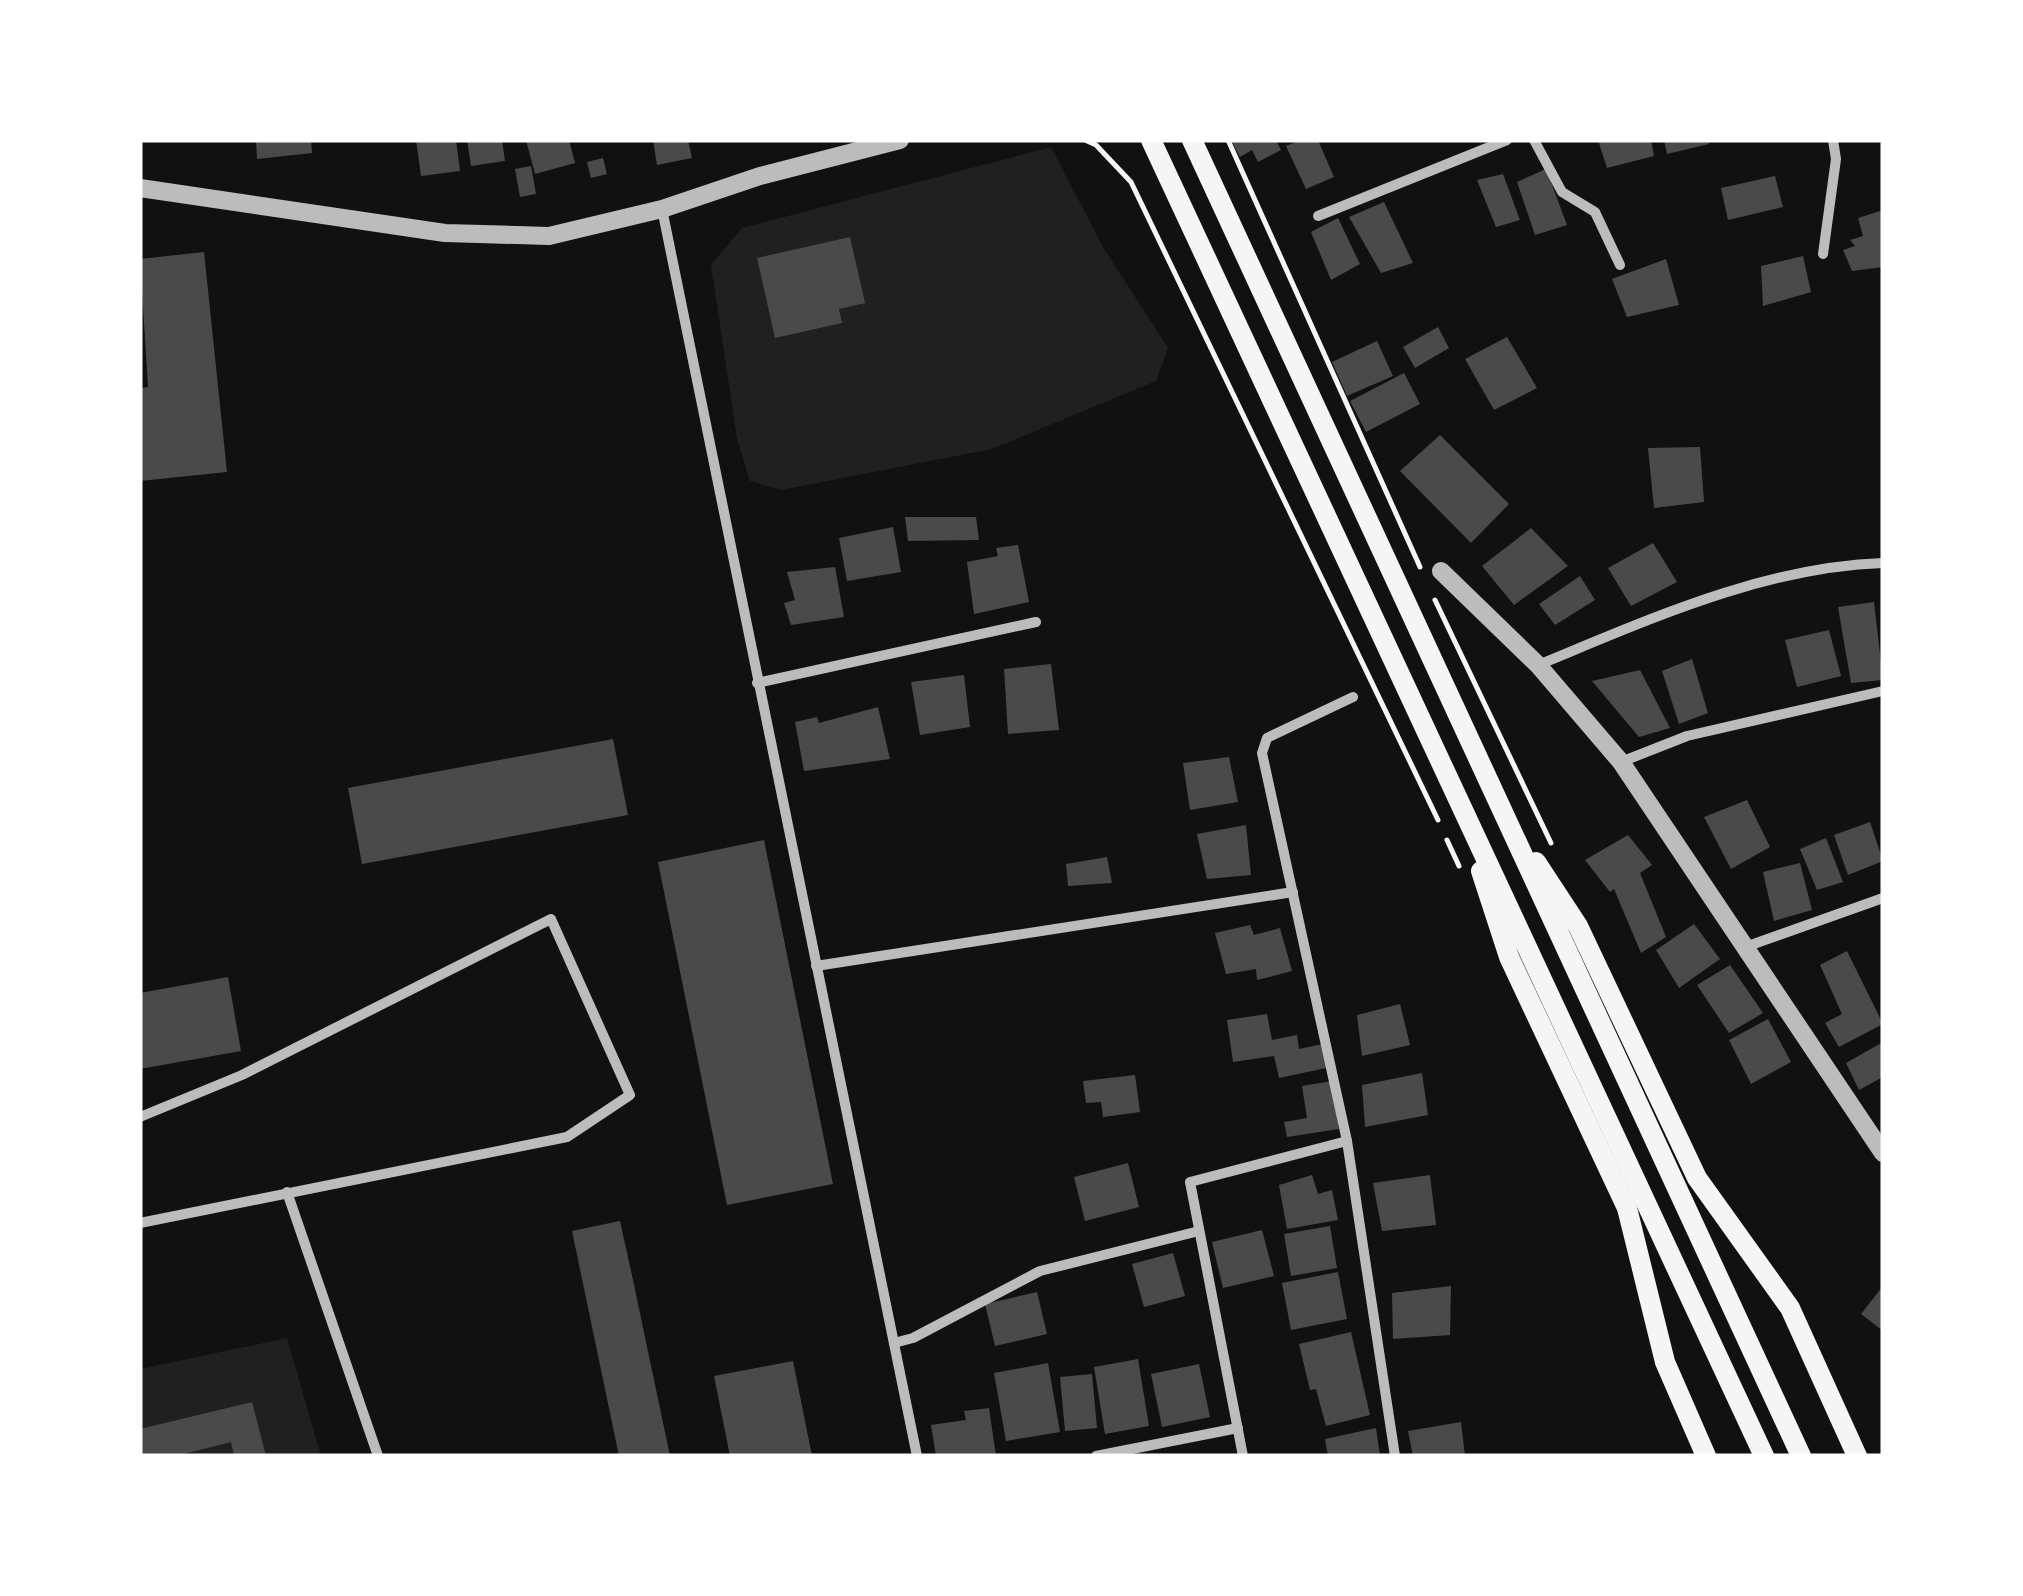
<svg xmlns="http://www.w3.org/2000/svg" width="2023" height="1596" font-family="Literata,serif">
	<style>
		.green { fill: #202020 }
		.building { fill: #4a4a4a }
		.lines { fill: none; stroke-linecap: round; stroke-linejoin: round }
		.path { stroke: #f5f5f5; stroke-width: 5 }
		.minor { stroke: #bcbcbc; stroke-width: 10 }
		.tertiary { stroke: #bcbcbc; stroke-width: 18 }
		.secondary { stroke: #f5f5f5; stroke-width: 20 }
	</style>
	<rect width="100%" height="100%" fill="#111"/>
	<!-- green -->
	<g class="green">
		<path d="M1051 147 1103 247 1168 348 1156 381 992 449 781 490 750 481 737 439 711 265 742 228Z"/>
		<path d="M287 1338 321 1456H140V1369Z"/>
	</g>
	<!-- building -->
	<g class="building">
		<path d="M256 140H311L312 153 257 159Z"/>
		<path d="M416 140H456L460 171 421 176Z"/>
		<path d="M467 140H502L505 161 471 166Z"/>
		<path d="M526 140H569L575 163 535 174Z"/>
		<path d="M653 140H688L692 158 657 165Z"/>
		<path d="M1231 140H1276L1281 150 1258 162 1252 150 1240 157Z"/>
		<path d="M1301 140H1318L1334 177 1306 189 1286 146Z"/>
		<path d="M1598 140H1651L1654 156 1607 168Z"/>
		<path d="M1664 140H1708L1709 144 1667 154Z"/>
		<path d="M603 158 607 174 591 178 587 162Z"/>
		<path d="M531 166 536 194 520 197 515 169Z"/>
		<path d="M1546 169 1567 225 1535 235 1517 182Z"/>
		<path d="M1503 174 1520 220 1496 227 1477 180Z"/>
		<path d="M1775 176 1783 207 1728 220 1721 188Z"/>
		<path d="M1384 202 1413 263 1381 273 1349 217Z"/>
		<path d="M1883 210V267L1852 271 1843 250 1855 246 1850 240 1863 236 1858 218Z"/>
		<path d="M1338 218 1360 264 1331 280 1311 232Z"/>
		<path d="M850 237 865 303 839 309 842 323 775 338 757 258Z"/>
		<path d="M204 252 227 472 140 481V388L148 387 140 259Z"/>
		<path d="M1803 256 1811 292 1763 306 1761 266Z"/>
		<path d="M1666 259 1679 305 1627 317 1612 279Z"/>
		<path d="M1438 327 1449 348 1415 368 1403 347Z"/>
		<path d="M1507 337 1537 388 1494 410 1465 359Z"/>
		<path d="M1377 341 1393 376 1347 396 1332 362Z"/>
		<path d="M1404 373 1420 404 1366 432 1350 401Z"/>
		<path d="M1440 435 1509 504 1471 543 1400 471Z"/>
		<path d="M1700 447 1704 502 1654 508 1648 448Z"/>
		<path d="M905 517H976L979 540 908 541Z"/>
		<path d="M893 527 901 572 847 581 839 538Z"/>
		<path d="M1531 528 1568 566 1514 605 1482 566Z"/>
		<path d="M1653 543 1677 582 1631 606 1608 568Z"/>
		<path d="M1018 545 1029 602 974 614 967 562 998 556 996 548Z"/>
		<path d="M835 567 844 617 791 625 784 603 795 600 787 572Z"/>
		<path d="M1580 576 1595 600 1555 625 1539 604Z"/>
		<path d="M1874 602 1883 680 1851 683 1838 607Z"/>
		<path d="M1829 630 1841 676 1797 687 1785 640Z"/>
		<path d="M1692 659 1708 713 1679 724 1662 671Z"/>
		<path d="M1051 664 1059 730 1008 734 1004 669Z"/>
		<path d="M1640 670 1670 728 1639 737 1592 681Z"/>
		<path d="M964 675 970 727 920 735 911 682Z"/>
		<path d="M878 707 890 759 804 771 795 722 817 717 819 723Z"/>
		<path d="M613 739 628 815 362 864 348 788Z"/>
		<path d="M1229 757 1238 802 1190 810 1183 763Z"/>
		<path d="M1747 800 1770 847 1731 869 1704 817Z"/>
		<path d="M1870 822 1883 861 1848 875 1834 835Z"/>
		<path d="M1246 825 1251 875 1207 879 1197 834Z"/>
		<path d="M1628 835 1652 865 1640 873 1666 937 1641 953 1614 889 1610 892 1585 860Z"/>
		<path d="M1826 838 1843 882 1817 890 1800 849Z"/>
		<path d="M764 840 833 1184 727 1205 658 862Z"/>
		<path d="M1107 857 1112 883 1068 886 1066 864Z"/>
		<path d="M1800 863 1812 910 1774 921 1763 872Z"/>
		<path d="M1694 924 1720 959 1679 988 1656 950Z"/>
		<path d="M1250 925 1254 935 1280 928 1292 971 1257 980 1256 969 1226 974 1215 933Z"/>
		<path d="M1847 951 1883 1024 1839 1047 1825 1023 1842 1014 1820 965Z"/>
		<path d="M1730 965 1763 1013 1729 1033 1697 985Z"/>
		<path d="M228 977 241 1051 140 1069V993Z"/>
		<path d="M1400 1004 1410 1045 1362 1056 1357 1015Z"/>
		<path d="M1267 1014 1272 1040 1297 1035 1299 1049 1327 1043 1331 1067 1279 1078 1274 1056 1233 1062 1227 1020Z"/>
		<path d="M1768 1019 1791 1062 1751 1084 1729 1040Z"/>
		<path d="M1883 1042V1077L1859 1090 1846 1063Z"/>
		<path d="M1422 1073 1428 1115 1365 1127 1362 1085Z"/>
		<path d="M1135 1075 1140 1112 1103 1117 1101 1102 1086 1103 1083 1081Z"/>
		<path d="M1332 1081 1339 1129 1287 1137 1284 1122 1307 1118 1302 1086Z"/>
		<path d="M1128 1163 1139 1207 1085 1221 1074 1177Z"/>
		<path d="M1312 1175 1318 1194 1332 1190 1338 1220 1287 1229 1279 1185Z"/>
		<path d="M1430 1175 1436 1225 1382 1231 1373 1183Z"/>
		<path d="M620 1221 633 1280 670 1456H619L572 1231Z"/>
		<path d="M1330 1226 1337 1268 1291 1276 1284 1234Z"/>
		<path d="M1262 1230 1274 1276 1223 1288 1212 1242Z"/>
		<path d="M1173 1253 1185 1296 1144 1307 1132 1264Z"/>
		<path d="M1338 1272 1347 1319 1291 1330 1282 1283Z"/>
		<path d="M1451 1286 1450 1335 1393 1339 1392 1293Z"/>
		<path d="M1883 1286V1331L1861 1314Z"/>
		<path d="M1037 1292 1047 1334 995 1346 985 1304Z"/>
		<path d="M1351 1332 1370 1415 1326 1426 1316 1389 1310 1390 1299 1344Z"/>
		<path d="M1138 1359 1149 1426 1105 1434 1094 1367Z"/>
		<path d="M793 1361 812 1456H730L714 1376Z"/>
		<path d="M1048 1363 1060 1432 1006 1441 994 1373Z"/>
		<path d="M1199 1364 1210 1417 1162 1427 1151 1374Z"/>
		<path d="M1092 1374 1097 1428 1065 1431 1060 1377Z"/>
		<path d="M252 1402 266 1456H234L231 1442 175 1456H140V1429Z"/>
		<path d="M989 1408 996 1456H936L931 1425 966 1420 964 1411Z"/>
		<path d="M1461 1422 1465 1456H1413L1408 1431Z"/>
		<path d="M1376 1428 1380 1456H1328L1325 1439Z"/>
	</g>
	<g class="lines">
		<!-- path -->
		<g class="path">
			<path d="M1085 140 1096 145 1131 182 1438 820"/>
			<path d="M1228 140 1420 567"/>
			<path d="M1435 600 1551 843"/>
			<path d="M1447 840 1459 866"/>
		</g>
		<!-- minor -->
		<g class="minor">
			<path d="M1534 140 1562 192 1595 212 1620 265"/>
			<path d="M662 209 917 1456"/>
			<path d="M1318 216 1507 140"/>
			<path d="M1823 254 1836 159 1833 140"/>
			<path d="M1538 665C1648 620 1763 567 1883 563"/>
			<path d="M757 683 1036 622"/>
			<path d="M1353 697 1267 738 1262 753 1347 1141 1395 1456"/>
			<path d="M1621 762 1687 736 1883 691"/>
			<path d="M1748 946 1883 898"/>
			<path d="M816 966 1293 892"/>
			<path d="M140 1117 242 1075 551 919 630 1095 567 1137 140 1223"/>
			<path d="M287 1192 378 1456"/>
			<path d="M894 1343 913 1338 1040 1271 1199 1231"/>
			<path d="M1096 1456 1238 1428"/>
			<path d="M1243 1456 1190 1182 1347 1141"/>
		</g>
		<!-- tertiary -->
		<g class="tertiary">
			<path d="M140 188 445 233 549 236 662 209 760 176 900 140"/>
			<path d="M1441 571 1538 665 1621 762 1883 1153"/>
		</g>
		<!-- secondary -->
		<g class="secondary">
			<path d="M1151 140 1764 1456"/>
			<path d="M1192 140 1801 1456"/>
			<path d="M1536 862 1578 926 1697 1178 1790 1308 1857 1456"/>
			<path d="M1481 871 1509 957 1627 1208 1665 1362 1706 1456"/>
		</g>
	</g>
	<!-- border -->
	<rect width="2023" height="1596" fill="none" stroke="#ffffff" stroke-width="285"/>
</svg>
